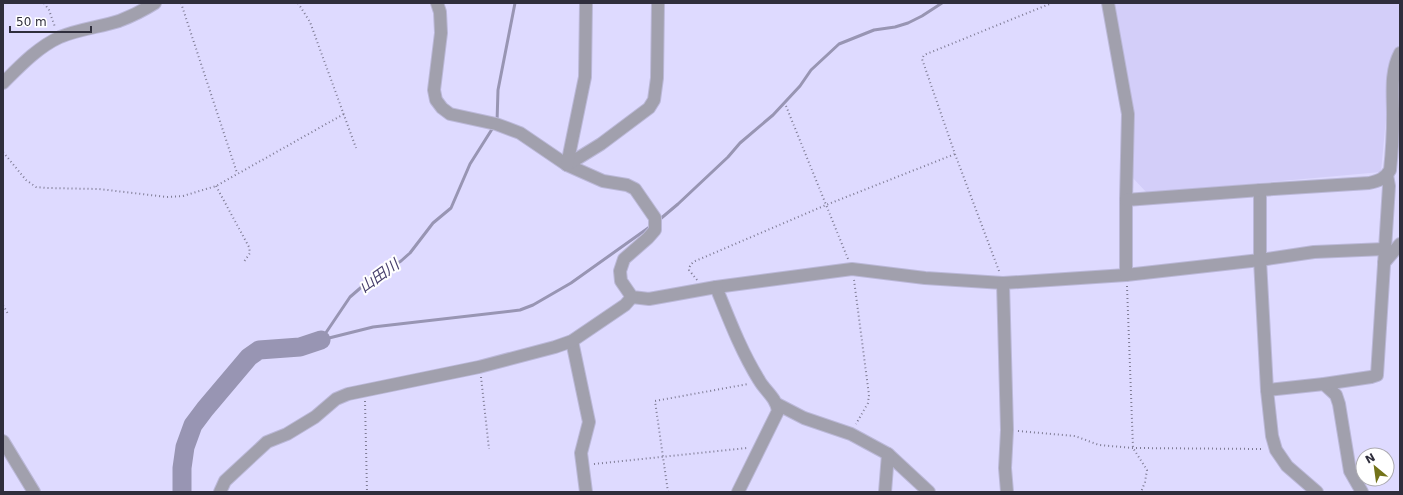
<svg xmlns="http://www.w3.org/2000/svg" width="1403" height="495" font-family="'DejaVu Sans','Noto Sans JP',sans-serif">
	<style>
		.built { fill: #d3cef9 }
		.lines { fill: none; stroke-linecap: round; stroke-linejoin: round }
		.stream { stroke: #9895b3; stroke-width: 3 }
		.river { stroke: #9895b3; stroke-width: 19 }
		.minor-casing { stroke: #bbb8d8; stroke-width: 14 }
		.path { stroke: #7f7c95; stroke-width: 2; stroke-dasharray: 1 3; stroke-linecap: butt }
		.minor { stroke: #a1a0ad; stroke-width: 12 }
		.labels { text-anchor: middle; stroke-width: 4; stroke-linejoin: round; paint-order: stroke }
		.water-label { font-size: 15px; font-style: italic; fill: #463f6b; stroke: #fff }
	</style>
	<rect width="100%" height="100%" fill="#dedaff"/>
	<!-- built -->
	<path class="built" d="M1114 3H1400V45L1391 63 1381 172 1147 193 1131 176 1133 108Z"/>
	<g class="lines">
		<!-- stream -->
		<g class="stream">
			<path d="M497 122 498 90 515 3"/>
			<path d="M659 220 678 204 728 157 740 143 773 115 800 86 811 70 839 44 874 30 895 27 908 23 922 16 942 3"/>
			<path d="M321 340 373 327 520 310 533 305 571 283 651 226"/>
			<path d="M321 340 350 297 365 284 401 261 410 253 433 223 451 208 470 164 494 126"/>
		</g>
		<!-- river -->
		<path class="river" d="M182 492V468L185 447 193 425 205 409 249 357 259 350 300 347 321 340"/>
		<defs>
			<g id="minor">
				<path d="M437 3 440 12 441 33 434 90 436 100 442 108 450 114 496 124 520 133 567 165 603 181 627 185 635 189 655 218V230L648 238 624 259 620 271 621 281 632 297 649 299 716 287 852 269 925 278 1003 283 1126 275 1260 260 1314 252 1385 249"/>
				<path d="M1108 3 1128 114 1126 200V275"/>
				<path d="M3 83C20 66 38 47 60 37 79 29 100 27 119 21 132 16 144 10 155 3"/>
				<path d="M567 165 601 144 649 108 654 100 657 78 658 3"/>
				<path d="M567 165 585 77 586 3"/>
				<path d="M1260 190V260L1267 390 1272 436 1276 450 1287 466 1317 492"/>
				<path d="M1126 200 1260 190 1369 183C1378 181 1385 179 1390 170 1392 152 1393 133 1393 114 1393 94 1390 72 1400 53"/>
				<path d="M1384 263 1400 244"/>
				<path d="M1003 283 1007 430 1005 468 1007 492"/>
				<path d="M716 287C729 319 741 351 759 380 765 391 776 397 778 411L738 492"/>
				<path d="M572 341 589 422 581 453 586 492"/>
				<path d="M1324 384 1336 395 1339 404 1350 471 1362 492"/>
				<path d="M1267 390 1324 384 1371 377 1377 375 1389 186 1387 175"/>
				<path d="M777 404 804 418 851 434 888 454 929 492"/>
				<path d="M3 441 34 492"/>
				<path d="M220 492 225 481 267 442 287 434 315 417 336 399 348 394 479 367 555 347 572 341 625 305 632 297"/>
				<path d="M885 492 888 454"/>
			</g>
		</defs>
		<!-- minor casing -->
		<use href="#minor" class="minor-casing"/>
		<!-- path -->
		<g class="path">
			<path d="M44 3 49 10 55 27"/>
			<path d="M181 3 237 173"/>
			<path d="M298 3 310 22 356 148"/>
			<path d="M786 106 848 259"/>
			<path d="M3 152 26 180 36 187 46 188 99 189 167 197 183 196 216 186 344 114"/>
			<path d="M216 186 249 247 250 253 243 263"/>
			<path d="M999 271 955 154 922 59 924 55 1052 3"/>
			<path d="M697 280 689 270 690 266 693 262 826 205 955 154"/>
			<path d="M854 280 869 395 868 403 856 424"/>
			<path d="M1127 286 1133 448 1147 470 1145 482 1141 492"/>
			<path d="M3 305 8 314"/>
			<path d="M481 377 489 449"/>
			<path d="M365 401 367 492"/>
			<path d="M1018 431 1075 436 1099 445 1133 448 1264 449"/>
			<path d="M594 464 747 448"/>
			<path d="M668 492 655 401 748 384"/>
		</g>
		<!-- minor -->
		<use href="#minor" class="minor"/>
	</g>
	<g class="labels">
		<!-- water labels -->
		<g class="water-label">
			<text transform="translate(379 276) rotate(-36)" y="5">山田川</text>
		</g>
	</g>
	<!-- border -->
	<rect width="1403" height="495" fill="none" stroke="#2f2e3c" stroke-width="8"/>
	<!-- north arrow -->
	<g transform="translate(1375 467) rotate(331)"><circle r="19" fill="#ffffff" stroke="#acabb1"/>
	<path d="M0-3L7 15L0 10L-7 15Z" fill="#737319"/>
	<text y="-6" font-size="11" font-weight="bold" text-anchor="middle" fill="#2f2e3c">N</text>
	</g>
	<!-- scale -->
	<path d="M10 26v6h81v-6" fill="none" stroke="#2f2e3c" stroke-width="2"/>
	<text x="16" y="26" font-size="12" fill="#2f2e3c" stroke="#ffffff" stroke-width="3" paint-order="stroke">50 m</text>
</svg>
